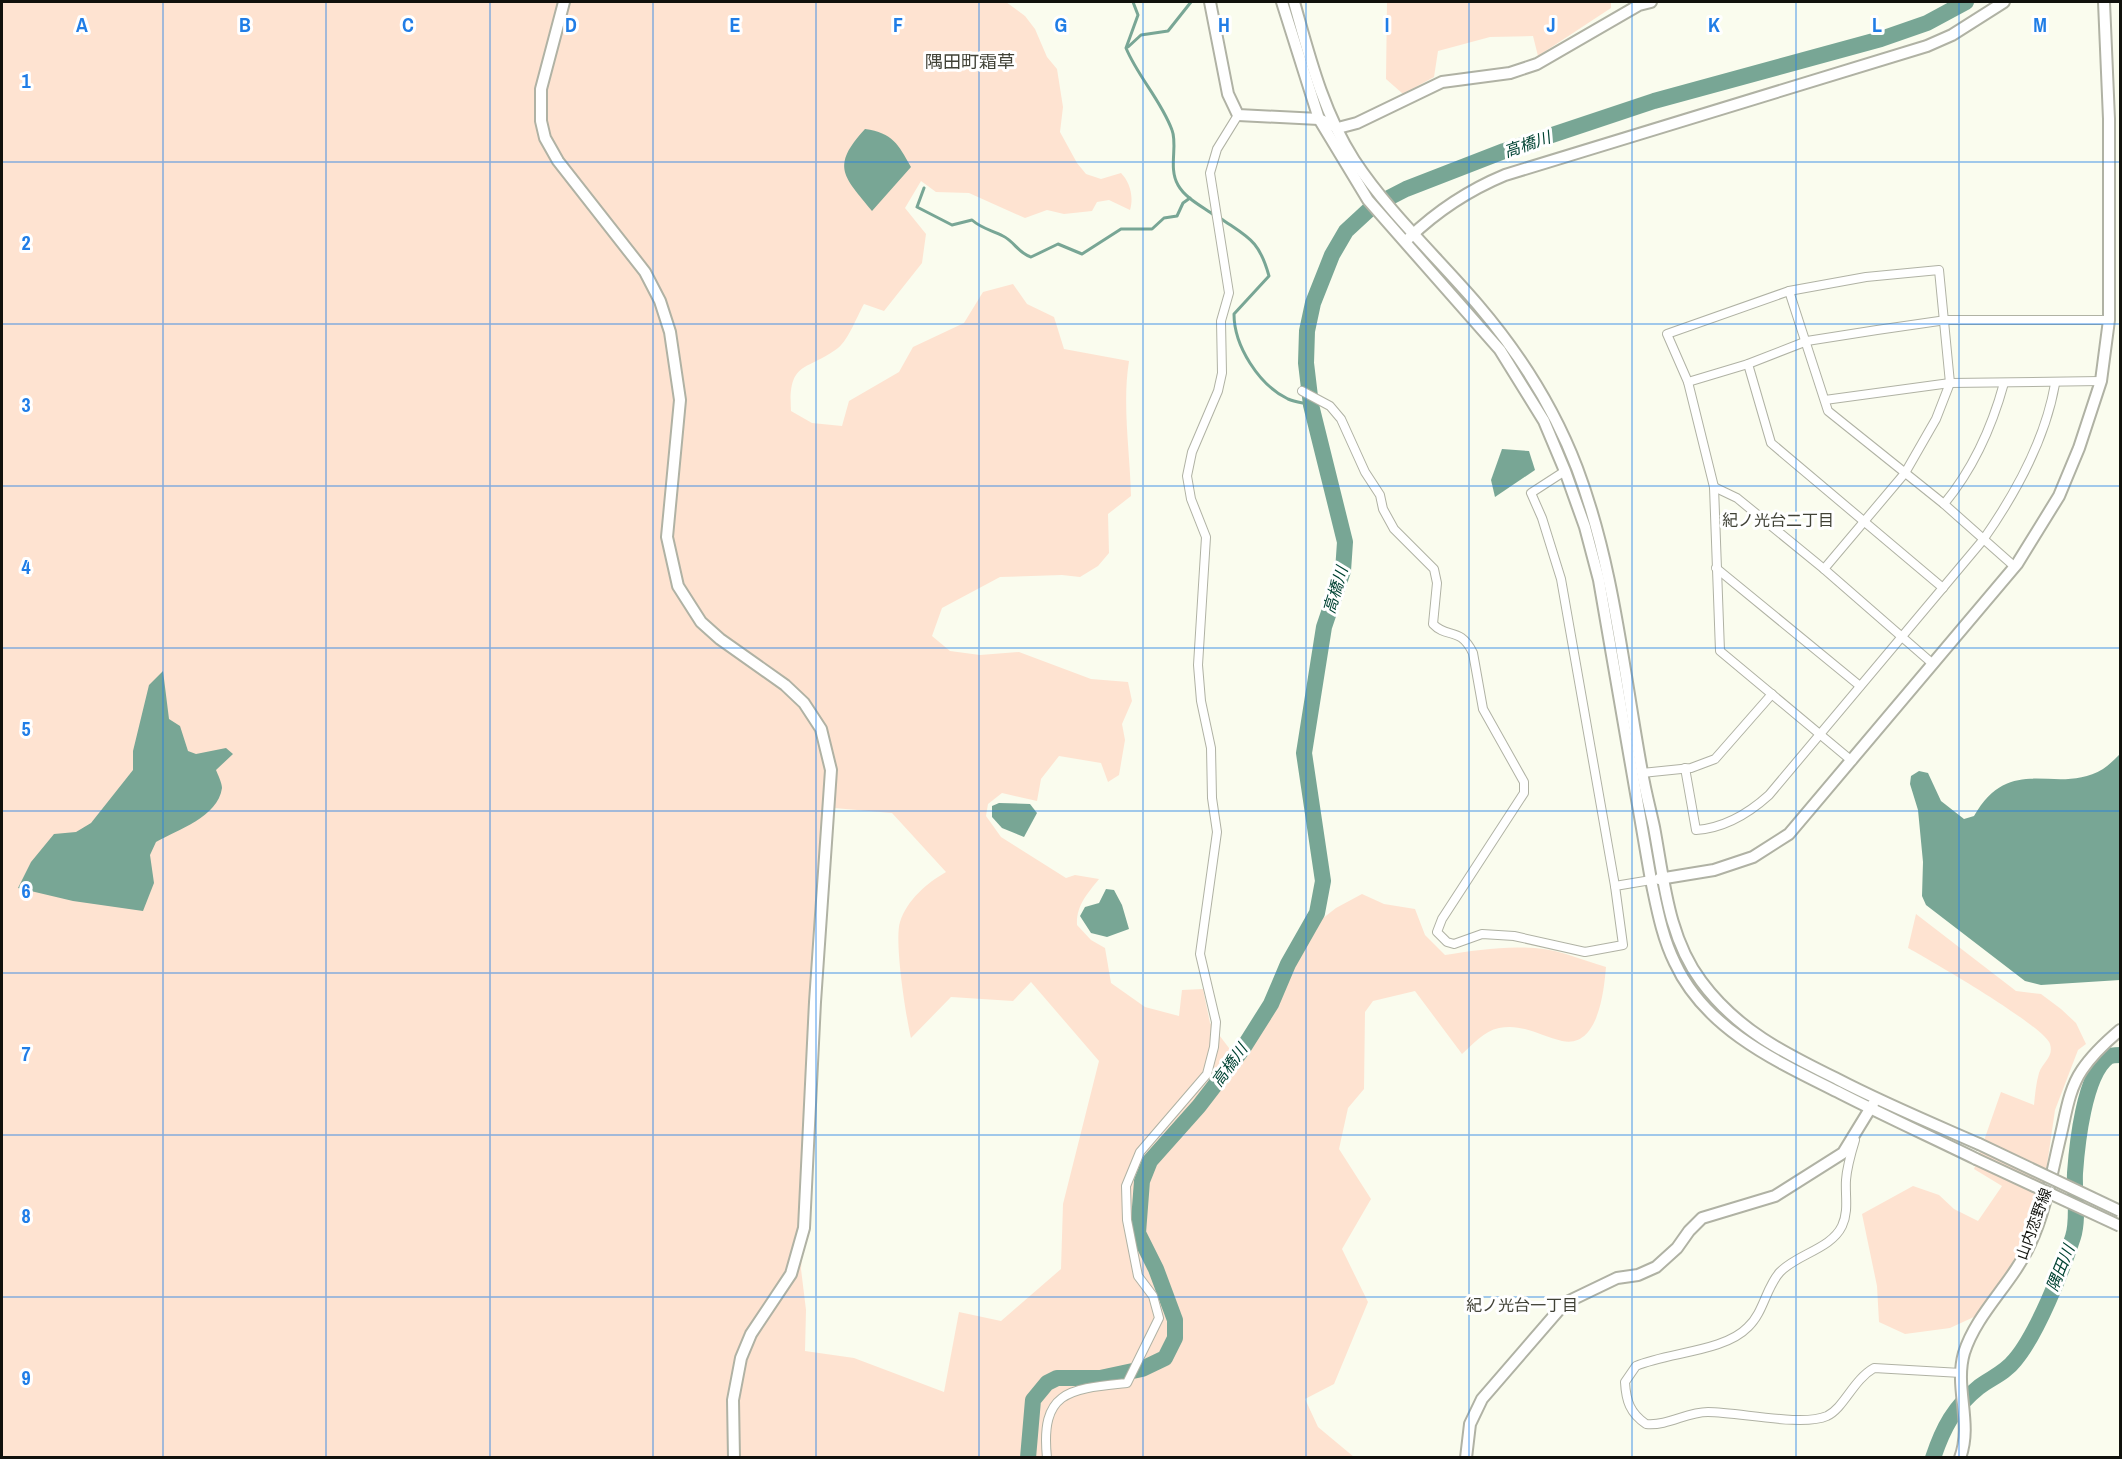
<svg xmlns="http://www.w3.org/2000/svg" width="2122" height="1459" font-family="'Archivo Narrow','Noto Sans JP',sans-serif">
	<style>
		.green { fill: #fee3d1; fill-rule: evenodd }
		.water { fill: #78a695 }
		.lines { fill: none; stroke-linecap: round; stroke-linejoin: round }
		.stream { stroke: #78a695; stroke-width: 3 }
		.river { stroke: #78a695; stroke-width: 16 }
		.street-casing { stroke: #b0b2a4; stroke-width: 10 }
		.secondary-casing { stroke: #b0b2a4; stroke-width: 14 }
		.street { stroke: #fff; stroke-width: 8 }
		.secondary { stroke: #fff; stroke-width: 10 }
		.secondary-bridge-casing { stroke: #b0b2a4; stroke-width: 14; stroke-linecap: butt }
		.secondary-bridge { stroke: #fff; stroke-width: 10 }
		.grid { fill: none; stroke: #207de6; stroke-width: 1.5; stroke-opacity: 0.55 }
		.labels { text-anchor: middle; stroke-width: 6; stroke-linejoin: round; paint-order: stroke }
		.street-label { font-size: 15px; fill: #10110c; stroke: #fff }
		.water-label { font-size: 16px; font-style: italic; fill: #004333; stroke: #fff }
		.neighbourhood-label { font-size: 16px; fill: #414237; stroke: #fff }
		.quarter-label { font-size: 18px; fill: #414237; stroke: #fff }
		.grid-label { font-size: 20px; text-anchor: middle; font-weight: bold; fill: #207de6; stroke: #fff; stroke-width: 6; stroke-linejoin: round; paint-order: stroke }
	</style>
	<rect width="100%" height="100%" fill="#fafcee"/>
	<!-- green -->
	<g class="green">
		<path d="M2 2H1006L1025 16 1035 29 1047 57 1057 69 1063 107 1060 132 1077 163 1086 174 1101 179 1121 173C1130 182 1134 197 1130 210L1109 200 1097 202 1092 211 1064 214 1047 210 1025 218 969 193 936 192 921 181 905 208 926 234 922 263 884 311 864 304C857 316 849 339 838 348 806 372 788 360 791 411L812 423 842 426 849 401 899 372 913 347 964 323 983 292 1013 284 1027 304 1054 317 1064 349 1129 361C1122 405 1130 451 1131 496L1108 514 1109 553 1098 566 1080 577 1062 575 1000 577 942 608 932 636 950 651 980 655 1019 652 1091 679 1128 682 1132 701 1122 724 1125 740 1119 775 1108 782 1101 763 1059 756 1041 779 1037 801 1002 793 988 804 986 816 1001 837 1066 878 1075 875 1099 879C1087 894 1076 906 1077 925L1091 940 1105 948 1111 983 1145 1007 1179 1016 1182 990 1203 989 1210 1023 1232 1052 1265 1003 1295 940 1336 908 1362 894 1384 904 1415 909 1425 935 1445 955C1483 949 1528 942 1566 954 1579 958 1592 963 1606 967 1604 989 1599 1049 1562 1041 1541 1036 1522 1023 1499 1028 1484 1031 1473 1044 1462 1054L1415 991 1373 1001 1365 1012 1364 1089 1348 1108 1339 1149 1371 1199 1342 1249 1368 1302 1334 1384 1305 1399 1318 1427 1354 1457 2 1458ZM834 808 892 813 946 872C927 883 907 900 900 922 894 941 906 1017 911 1038L951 997 1013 1001 1031 982 1099 1061 1063 1204 1061 1269 1001 1321 959 1312 944 1392 854 1358 805 1351 806 1310 801 1269Z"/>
		<path d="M1387 2H1611V8L1538 56 1533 36 1490 37 1438 51 1434 77 1403 94 1386 79Z"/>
		<path d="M1916 914 2016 991 2041 994 2061 1009 2076 1023 2086 1044 2078 1050 2055 1110 2047 1165 2033 1222 2021 1250 1976 1316 1950 1328 1905 1334 1879 1322 1877 1286 1862 1214 1913 1186 1939 1195 1954 1209 1978 1221 2002 1186 1974 1169 2001 1092 2034 1105C2035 1095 2036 1083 2039 1073 2043 1062 2054 1057 2050 1044 2044 1026 1930 960 1908 948Z"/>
	</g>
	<!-- water -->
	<g class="water">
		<path d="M865 129C893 133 898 144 911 167L872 211C844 176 830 167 865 129Z"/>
		<path d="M1502 449 1529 451 1535 470 1495 497 1491 480Z"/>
		<path d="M163 671 169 719 180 726 188 751 196 754 226 748 233 754 216 770C218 775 222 783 222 788 218 817 177 830 156 842L150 855 154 883 143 911 73 901 18 888 31 862 54 834 76 832 91 823 133 770V751L149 685Z"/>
		<path d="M2120 754V980L2041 985 2025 981 1926 905 1922 896 1923 862 1918 810 1910 784 1911 776 1919 771 1928 773 1941 801 1964 819 1974 816C2011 751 2056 797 2103 769 2109 765 2115 759 2120 754Z"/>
		<path d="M999 803 1030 804 1037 813 1024 837 1002 828 992 817V806Z"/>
		<path d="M1106 889 1114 890 1122 905 1129 929 1107 937 1091 933 1080 916 1085 907 1099 903Z"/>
	</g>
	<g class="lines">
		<!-- stream -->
		<g class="stream">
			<path d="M1133 2 1138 15 1126 48C1138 77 1161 100 1172 130 1178 145 1168 168 1178 185 1185 198 1203 207 1214 215"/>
			<path d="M1128 47 1141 35 1168 31 1191 2"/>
			<path d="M924 188 917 207 952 225 972 220C982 229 992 230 1003 236 1015 242 1018 253 1031 257L1058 244 1082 254 1121 229H1152L1164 218 1177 216 1183 203 1190 198"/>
			<path d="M1220 218C1249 238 1259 240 1269 276L1234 314C1234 346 1259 385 1288 399 1295 402 1304 403 1311 405"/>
		</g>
		<!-- river -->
		<g class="river">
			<path d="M1028 1458 1033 1400 1047 1383 1057 1378H1100L1142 1369 1165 1358 1175 1338V1320L1156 1269 1138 1233 1142 1181 1150 1161 1199 1106 1242 1050 1271 1004 1288 964 1317 913 1323 881 1304 753 1324 627 1343 571 1345 542 1311 405 1306 363 1307 331 1313 303 1332 255 1346 231 1373 206 1406 189 1504 151 1654 101 1881 39 1927 23 1966 2"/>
			<path d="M1933 1458C1943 1428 1954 1407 1979 1387 1991 1378 2005 1373 2015 1360 2037 1334 2062 1271 2073 1237 2079 1218 2074 1193 2075 1173 2077 1145 2084 1075 2108 1057 2111 1055 2116 1055 2120 1055"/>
		</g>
		<defs>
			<g id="street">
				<path d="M1789 291 1828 411 1944 504 2015 567"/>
				<path d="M1748 364 1771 443 1943 588"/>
				<path d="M1688 382 1748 364 1807 341 1877 330 1946 320H2109"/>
				<path d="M1302 391 1330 406 1341 419 1365 472 1380 495 1383 509 1394 529 1434 569 1437 583 1433 624C1447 639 1460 626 1473 653L1483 709 1524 782V793L1442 919 1437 932 1447 942 1454 944 1482 934 1514 936 1585 952 1623 945 1615 886 1651 880"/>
				<path d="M1825 400 1950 383 2101 381"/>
				<path d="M1565 471 1531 493 1542 518 1561 579 1615 886"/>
				<path d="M1714 487 1737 498 1824 569 1933 664"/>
				<path d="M1944 504C1973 469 1992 427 2004 383"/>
				<path d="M1716 568 1860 686"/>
				<path d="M1824 569 1905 473 1936 419 1950 383 1939 270 1866 277 1789 291 1667 334 1688 382 1714 487 1720 651 1852 761"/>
				<path d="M1685 768 1696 830C1725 828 1748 814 1769 795L1983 540C2016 493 2045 441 2055 384"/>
				<path d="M1642 773 1691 768 1715 759 1772 694"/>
				<path d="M1855 1140C1851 1153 1847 1166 1846 1180 1845 1196 1849 1211 1842 1226 1831 1249 1797 1254 1780 1272 1766 1287 1764 1312 1748 1327 1724 1352 1668 1352 1636 1366L1625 1382C1626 1401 1630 1413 1646 1424 1669 1426 1686 1412 1708 1412 1739 1412 1802 1427 1827 1416 1844 1408 1853 1380 1874 1368L1961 1373"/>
				<path d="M1047 1458C1040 1390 1070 1389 1127 1383L1159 1318 1153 1296 1138 1276 1127 1220 1126 1186 1140 1152 1207 1074 1214 1047 1216 1022 1200 954 1217 832 1212 798 1211 748 1201 701 1198 665 1206 537 1191 499 1187 476 1192 452 1218 391 1222 373 1221 321 1229 293 1210 173 1217 149 1238 115"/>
			</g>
			<g id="secondary">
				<path d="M564 2 541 89V121L545 138 558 161 645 272 660 301 670 332 680 400 667 537 678 586 701 622 720 639 785 685 804 703 821 729 831 770 815 1002 804 1228 791 1274 751 1334 741 1358 733 1400 734 1458"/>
				<path d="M1210 2 1228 94 1238 115 1319 119 1338 128 1357 123 1442 82 1510 73 1537 64 1639 5 1651 2"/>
				<path d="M1282 2 1319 119 1368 200 1500 350 1544 421 1565 471 1585 527 1599 580 1651 880C1657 908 1662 937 1675 963 1706 1030 1778 1062 1840 1093 1885 1116 1931 1137 1976 1159"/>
				<path d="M1294 2C1309 55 1323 112 1354 160 1389 213 1436 256 1478 305 1519 353 1554 408 1577 468 1614 566 1623 669 1642 772 1645 790 1650 809 1654 827 1664 880 1668 937 1701 981 1737 1030 1784 1053 1837 1079 1883 1103 1931 1123 1979 1144"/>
				<path d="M1409 238C1437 211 1469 190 1505 175L1927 46 1952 35 2004 2"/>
				<path d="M1659 879 1714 870 1753 857 1789 834 2017 564 2059 496 2079 448 2101 381 2109 320V119L2104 2"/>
				<path d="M1466 1458 1470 1424 1482 1399 1565 1303 1617 1278 1638 1275 1656 1267 1677 1248 1689 1231 1702 1218 1775 1196 1843 1153 1873 1104"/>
				<path d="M1960 1458C1973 1423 1954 1388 1964 1353 1977 1312 2013 1283 2030 1244 2046 1210 2052 1171 2061 1134 2066 1113 2069 1089 2082 1070 2092 1055 2107 1041 2120 1030"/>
			</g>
		</defs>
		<!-- street casing -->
		<use href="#street" class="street-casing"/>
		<!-- secondary casing -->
		<use href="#secondary" class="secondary-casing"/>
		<!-- street -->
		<use href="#street" class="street"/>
		<!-- secondary -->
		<use href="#secondary" class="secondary"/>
		<defs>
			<g id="secondary-bridge">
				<path d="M1979 1144 2120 1211"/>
				<path d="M1976 1159 2120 1226"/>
			</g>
		</defs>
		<!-- secondary-bridge casing -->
		<use href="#secondary-bridge" class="secondary-bridge-casing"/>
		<!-- secondary-bridge -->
		<use href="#secondary-bridge" class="secondary-bridge"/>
	</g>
	<!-- grid -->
	<path class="grid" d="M163 2V1458M326 2V1458M490 2V1458M653 2V1458M816 2V1458M979 2V1458M1143 2V1458M1306 2V1458M1469 2V1458M1632 2V1458M1796 2V1458M1959 2V1458M2 162H2120M2 324H2120M2 486H2120M2 648H2120M2 811H2120M2 973H2120M2 1135H2120M2 1297H2120"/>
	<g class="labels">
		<!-- street labels -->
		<g class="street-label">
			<text transform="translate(2034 1224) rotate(-70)" y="5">山内恋野線</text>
		</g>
		<!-- water labels -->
		<g class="water-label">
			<text transform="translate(1527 144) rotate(-19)" y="6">高橋川</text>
			<text transform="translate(1335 590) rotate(-73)" y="6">高橋川</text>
			<text transform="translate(1229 1065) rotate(-54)" y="6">高橋川</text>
			<text transform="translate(2060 1268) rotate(-68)" y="6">隅田川</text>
		</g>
		<!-- neighbourhood labels -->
		<g class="neighbourhood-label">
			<text x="1778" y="526">紀ノ光台二丁目</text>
			<text x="1522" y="1311">紀ノ光台一丁目</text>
		</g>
		<!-- quarter labels -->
		<g class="quarter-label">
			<text x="970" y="68">隅田町霜草</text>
		</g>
	</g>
	<g class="grid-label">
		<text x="82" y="32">A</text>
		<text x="245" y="32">B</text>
		<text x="408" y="32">C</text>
		<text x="571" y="32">D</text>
		<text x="735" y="32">E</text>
		<text x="898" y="32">F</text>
		<text x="1061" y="32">G</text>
		<text x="1224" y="32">H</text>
		<text x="1387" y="32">I</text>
		<text x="1551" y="32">J</text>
		<text x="1714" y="32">K</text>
		<text x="1877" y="32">L</text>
		<text x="2040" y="32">M</text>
		<text x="26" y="88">1</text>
		<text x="26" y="250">2</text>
		<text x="26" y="412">3</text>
		<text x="26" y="574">4</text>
		<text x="26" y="736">5</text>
		<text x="26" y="898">6</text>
		<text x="26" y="1061">7</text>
		<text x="26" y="1223">8</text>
		<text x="26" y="1385">9</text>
	</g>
	<!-- border -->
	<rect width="2122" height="1459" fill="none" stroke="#10110c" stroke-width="6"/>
</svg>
